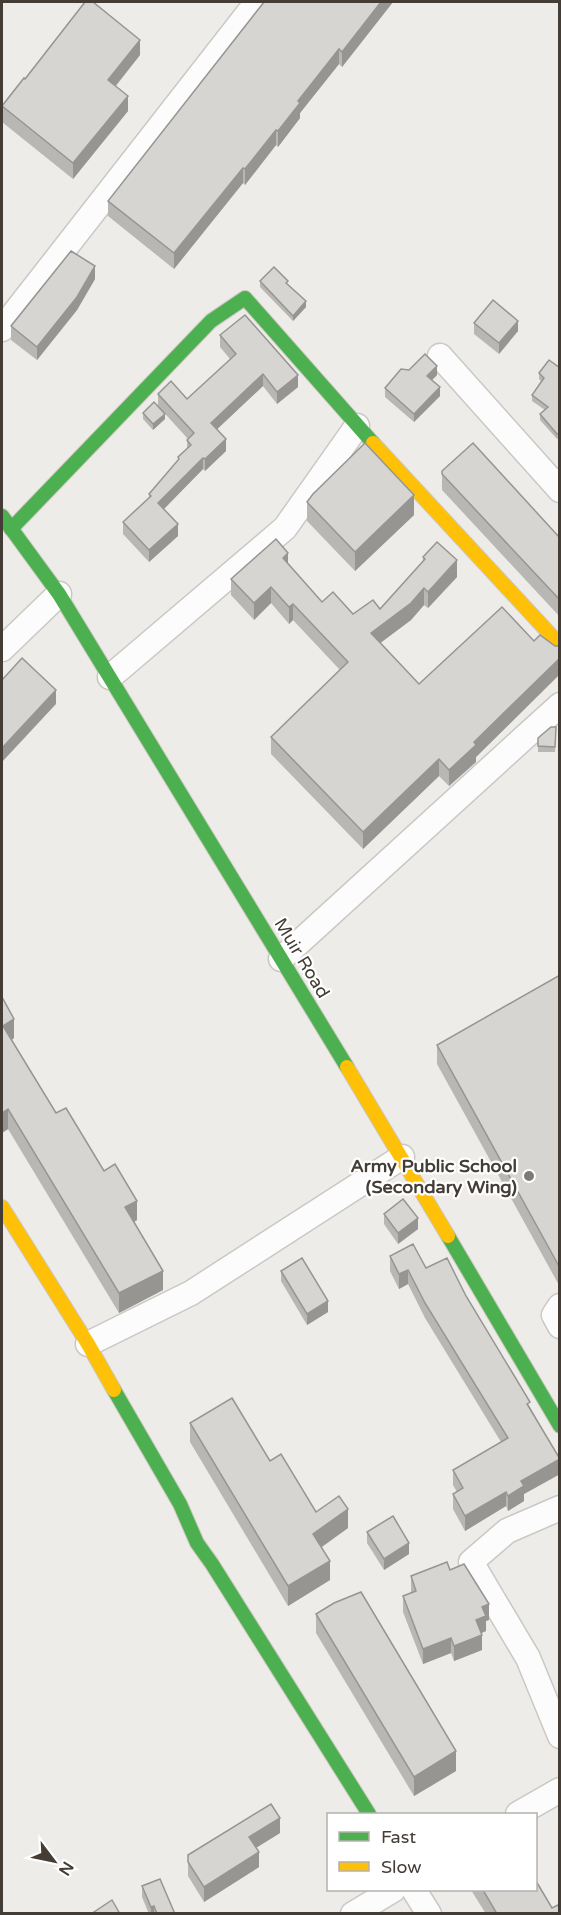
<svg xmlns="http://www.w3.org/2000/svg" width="561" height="1915" font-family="'Varela Round',sans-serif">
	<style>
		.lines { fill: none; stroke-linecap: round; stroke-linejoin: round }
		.street-casing { stroke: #cac8c4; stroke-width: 27 }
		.fast-casing { stroke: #ccc8c0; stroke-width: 16 }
		.slow-casing { stroke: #ccc8c0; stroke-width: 16 }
		.street { stroke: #fcfcfc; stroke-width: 24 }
		.fast { stroke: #4caf50; stroke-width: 14 }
		.slow { stroke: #ffc107; stroke-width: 14 }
		.wall { fill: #b9b7b4 }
		.shaded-wall { fill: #969592 }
		.building { fill: #d7d5d1; stroke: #969592; stroke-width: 1.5 }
		.poi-dot { fill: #7f7a74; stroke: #fff; stroke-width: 2 }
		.labels { text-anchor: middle; stroke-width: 4.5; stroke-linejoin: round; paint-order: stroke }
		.street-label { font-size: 18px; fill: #433d36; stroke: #fff }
		.poi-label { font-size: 18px; font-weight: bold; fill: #433d36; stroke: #fff; text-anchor: end }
	</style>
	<rect width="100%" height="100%" fill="#eeece8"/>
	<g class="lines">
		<defs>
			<g id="street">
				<path d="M2 329 257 2"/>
				<path d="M440 356 560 490"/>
				<path d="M2 649 59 594"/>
				<path d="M110 677 285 528 357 426"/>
				<path d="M281 959 560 705"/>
				<path d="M560 1306 554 1315 560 1326"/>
				<path d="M88 1344 191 1293 402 1157"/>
				<path d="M560 1508 507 1531 471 1562 528 1658 560 1736"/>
				<path d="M518 1814 560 1790"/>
				<path d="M414 1890 429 1914"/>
				<path d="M353 1914 393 1890"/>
			</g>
			<g id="fast">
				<path d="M2 516 59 594 347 1067"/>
				<path d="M11 529 211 321 245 298 373 443"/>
				<path d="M448 1236 560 1426"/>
				<path d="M114 1390 180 1504 197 1543 212 1564 369 1814"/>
			</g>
			<g id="slow">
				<path d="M373 443 560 645"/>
				<path d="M347 1067 448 1236"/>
				<path d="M2 1207 88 1344 114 1390"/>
			</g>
		</defs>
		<!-- street casing -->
		<use href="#street" class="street-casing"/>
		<!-- fast casing -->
		<use href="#fast" class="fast-casing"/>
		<!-- slow casing -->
		<use href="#slow" class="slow-casing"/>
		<!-- street -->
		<use href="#street" class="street"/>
		<!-- fast -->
		<use href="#fast" class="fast"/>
		<!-- slow -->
		<use href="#slow" class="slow"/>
	</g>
	<!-- wall -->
	<g class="wall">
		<path d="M264 2H393L342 67 339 64 300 113V118L278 147 276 145 245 185 243 183 174 269 108 216V201Z"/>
		<path d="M140 55 116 86 128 111 73 179 2 122V106L25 79Z"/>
		<path d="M95 279 77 310 37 360 11 340V326Z"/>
		<path d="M260 281 288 285 306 307 293 321 260 287Z"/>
		<path d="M474 323 518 331 499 354 474 334Z"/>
		<path d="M220 335 298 387 277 404 263 386 217 429 226 451 205 471 203 469 164 509 178 536 149 562 123 534V522L149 499V494L178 461V457L187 449V440L188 439 158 406V394L187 399 230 359 220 347Z"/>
		<path d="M560 368V437L557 439 540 420V414L545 410 532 401V395L541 381 539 379V373Z"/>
		<path d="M437 375 432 380 440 396 414 422 385 397V388Z"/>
		<path d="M143 413 165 419 153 430 143 419Z"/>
		<path d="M442 471 560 538V617L442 490Z"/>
		<path d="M307 502 414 515 355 571 307 521Z"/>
		<path d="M423 557 457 577 428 608 424 605 411 620 380 643 419 684 534 641 555 646H560V674L476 757V762L449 786 439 776 363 849 271 754V737L340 670 293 620 289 624 271 603 254 620 231 595V579L288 563 322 602 353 614 380 609 423 562Z"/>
		<path d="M556 727 555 752H538V738Z"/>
		<path d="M560 975V1287L437 1064V1045Z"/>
		<path d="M2 997 14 1038 12 1040 56 1113 104 1171 137 1220 134 1222 163 1290 119 1313 8 1129 2 1133Z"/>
		<path d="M384 1214 418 1229 398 1244 384 1224Z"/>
		<path d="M390 1256 426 1268 466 1296 560 1459V1474L524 1494V1501L508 1511 506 1506 465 1531 453 1509V1494L457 1492 453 1485V1470L501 1442 425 1318 408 1284 399 1289 390 1271Z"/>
		<path d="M281 1271 328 1312 307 1325 281 1281Z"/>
		<path d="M190 1423 270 1461 316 1512 348 1528 322 1547 330 1580 288 1606 190 1442Z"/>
		<path d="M367 1532 409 1554 384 1570 367 1543Z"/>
		<path d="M450 1570 489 1620 486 1621V1631L482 1633V1650L454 1661 451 1653 423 1664 403 1612V1596L411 1593V1576Z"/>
		<path d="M316 1614 456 1771 414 1796 316 1633Z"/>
		<path d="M280 1833 256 1848 259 1867 204 1902 188 1876V1855Z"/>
		<path d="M142 1886 175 1914H149L142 1897Z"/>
		<path d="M471 1890H536L552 1908 560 1914H486Z"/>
	</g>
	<!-- shaded-wall -->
	<g class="shaded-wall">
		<path d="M381 2H393L342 67V52Z"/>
		<path d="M140 40V55L108 95V80Z"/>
		<path d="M339 49V64L300 113V118L278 147V131L298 101Z"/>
		<path d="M128 96V111L73 179V163Z"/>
		<path d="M276 130V145L245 185V169Z"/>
		<path d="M243 168V183L174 269V253Z"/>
		<path d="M95 266V279L77 310 37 360V347Z"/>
		<path d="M306 301V307L293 321V316Z"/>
		<path d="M518 321V331L499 354V343Z"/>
		<path d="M437 366V375L427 385V376Z"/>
		<path d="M263 374V386L211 435V423Z"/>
		<path d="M298 375V387L277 404V392Z"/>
		<path d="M440 387V396L414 422V414Z"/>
		<path d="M165 414V419L153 430V424Z"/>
		<path d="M226 439V451L205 471V459Z"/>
		<path d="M203 458V469L158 515V503Z"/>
		<path d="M414 495V515L355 571V552Z"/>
		<path d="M178 524V536L149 562V550Z"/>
		<path d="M288 553V570L283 558Z"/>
		<path d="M457 560V577L428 608V592Z"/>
		<path d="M271 587V603L254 620V603Z"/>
		<path d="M424 588V605L411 620 371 650V633Z"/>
		<path d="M293 604V620L289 624V607Z"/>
		<path d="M560 658V674L476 757V762L449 786V770L474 742Z"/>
		<path d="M56 690V704L2 762V748Z"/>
		<path d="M439 759V776L363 849V832Z"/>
		<path d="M14 1019V1038L3 1045V1026Z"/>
		<path d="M8 1109V1129L2 1133V1113Z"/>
		<path d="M137 1201V1220L125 1227V1207Z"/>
		<path d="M418 1218V1229L398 1244V1233Z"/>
		<path d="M408 1270V1284L399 1289V1274Z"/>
		<path d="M163 1271V1290L119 1313V1293Z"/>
		<path d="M328 1301V1312L307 1325V1314Z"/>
		<path d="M560 1459V1474L524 1494V1501L508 1511V1496L521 1481Z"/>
		<path d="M506 1492V1506L465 1531V1516Z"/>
		<path d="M348 1509V1528L313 1553V1534Z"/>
		<path d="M409 1543V1554L384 1570V1559Z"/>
		<path d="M330 1561V1580L288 1606V1586Z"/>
		<path d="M489 1604V1620L486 1621V1631L476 1635V1620L482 1607Z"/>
		<path d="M482 1635V1650L454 1661V1646Z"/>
		<path d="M451 1638V1653L423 1664V1649Z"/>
		<path d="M456 1751V1771L414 1796V1777Z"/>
		<path d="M280 1818V1833L249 1852V1837Z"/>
		<path d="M259 1852V1867L204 1902V1887Z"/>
		<path d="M154 1906V1914H151V1907Z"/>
	</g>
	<!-- building -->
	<g class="building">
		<path d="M85 2H93L140 40 108 80 128 96 73 163 2 106 24 78 25 79Z"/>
		<path d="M264 2H381L342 52 339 49 298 101 300 103 278 131 276 130 245 169 243 168 174 253 108 201Z"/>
		<path d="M71 251 95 266 77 297 37 347 11 326Z"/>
		<path d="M274 267 288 281 286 283 306 301 293 316 260 281Z"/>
		<path d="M493 300 518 321 499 343 474 323Z"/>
		<path d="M245 315 298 375 277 392 263 374 211 423 226 439 205 459 203 458 158 503 178 524 149 550 123 522 151 496 149 494 179 459 178 457 191 445 187 440 194 433 158 394 171 381 187 399 236 354 220 335Z"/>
		<path d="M425 354 437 366 427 376 440 387 414 414 385 388 401 369 409 370Z"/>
		<path d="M549 360 560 368V432L557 434 540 414 548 407 532 395 544 378 539 373Z"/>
		<path d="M154 402 165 414 153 424 143 413Z"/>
		<path d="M365 443 414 495 355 552 307 502 313 494Z"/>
		<path d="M473 443 560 538V600L442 474V471Z"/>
		<path d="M276 539 288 553 283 558 322 602 333 592 353 614 373 600 380 609 425 559 423 557 437 542 457 560 428 592 424 588 411 603 371 633 419 684 502 607 534 641 540 635 555 646H560V658L474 742 476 745 449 770 439 759 363 832 271 737 348 662 293 604 289 607 271 587 254 603 231 579Z"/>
		<path d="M22 658 56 690 2 748V680Z"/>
		<path d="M551 727H556L555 747 538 746V738Z"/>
		<path d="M560 975V1268L437 1045Z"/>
		<path d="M2 997 14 1019 3 1026 56 1113 66 1108 104 1171 115 1164 137 1201 125 1207 163 1271 119 1293 8 1109 2 1113Z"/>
		<path d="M403 1199 418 1218 398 1233 384 1214Z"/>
		<path d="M413 1244 426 1268 447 1258 466 1296 530 1402 527 1404 560 1459 521 1481 524 1486 508 1496 506 1492 465 1516 453 1494 463 1488 453 1470 508 1438 425 1303 408 1270 399 1274 390 1256Z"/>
		<path d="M302 1258 328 1301 307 1314 281 1271Z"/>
		<path d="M232 1398 270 1461 281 1454 316 1512 339 1496 348 1509 313 1534 330 1561 288 1586 190 1423Z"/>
		<path d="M393 1516 409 1543 384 1559 367 1532Z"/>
		<path d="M447 1562 450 1570 464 1564 489 1604 482 1607 486 1616 476 1620 482 1635 454 1646 451 1638 423 1649 403 1596 416 1591 411 1576Z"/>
		<path d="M361 1592 456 1751 414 1777 316 1614 334 1603Z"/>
		<path d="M271 1804 280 1818 249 1837 259 1852 204 1887 188 1862V1855Z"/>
		<path d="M160 1879 175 1914H157L154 1906 151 1907 142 1886Z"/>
		<path d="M536 1881 552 1908 560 1904V1914H497L483 1890H536Z"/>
		<path d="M112 1900 120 1914H91Z"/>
	</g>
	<!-- markers -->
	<circle class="poi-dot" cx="529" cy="1176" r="6"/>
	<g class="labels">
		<!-- street labels -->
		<g class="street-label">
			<text transform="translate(302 958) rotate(59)" y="6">Muir Road</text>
		</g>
		<!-- poi labels -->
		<g class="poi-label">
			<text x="517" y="1172">Army Public School<tspan x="517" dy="21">(Secondary Wing)</tspan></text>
		</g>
	</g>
	<!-- border -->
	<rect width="561" height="1915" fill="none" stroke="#433d36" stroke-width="6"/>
	<!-- legend -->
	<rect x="327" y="1813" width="210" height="78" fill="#ffffff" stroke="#b4b1af" stroke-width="1.5"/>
	<rect x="339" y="1832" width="30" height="9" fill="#4caf50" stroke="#b4b1af" stroke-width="1.5"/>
	<text x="381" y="1843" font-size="18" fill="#433d36">Fast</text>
	<rect x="339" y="1862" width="30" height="9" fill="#ffc107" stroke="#b4b1af" stroke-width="1.5"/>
	<text x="381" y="1873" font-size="18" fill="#433d36">Slow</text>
	<!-- north arrow -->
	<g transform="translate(54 1861) rotate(122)" stroke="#ffffff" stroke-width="4.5" paint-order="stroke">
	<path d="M0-4.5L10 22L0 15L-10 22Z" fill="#433d36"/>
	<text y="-9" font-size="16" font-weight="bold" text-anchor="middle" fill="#433d36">N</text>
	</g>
</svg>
